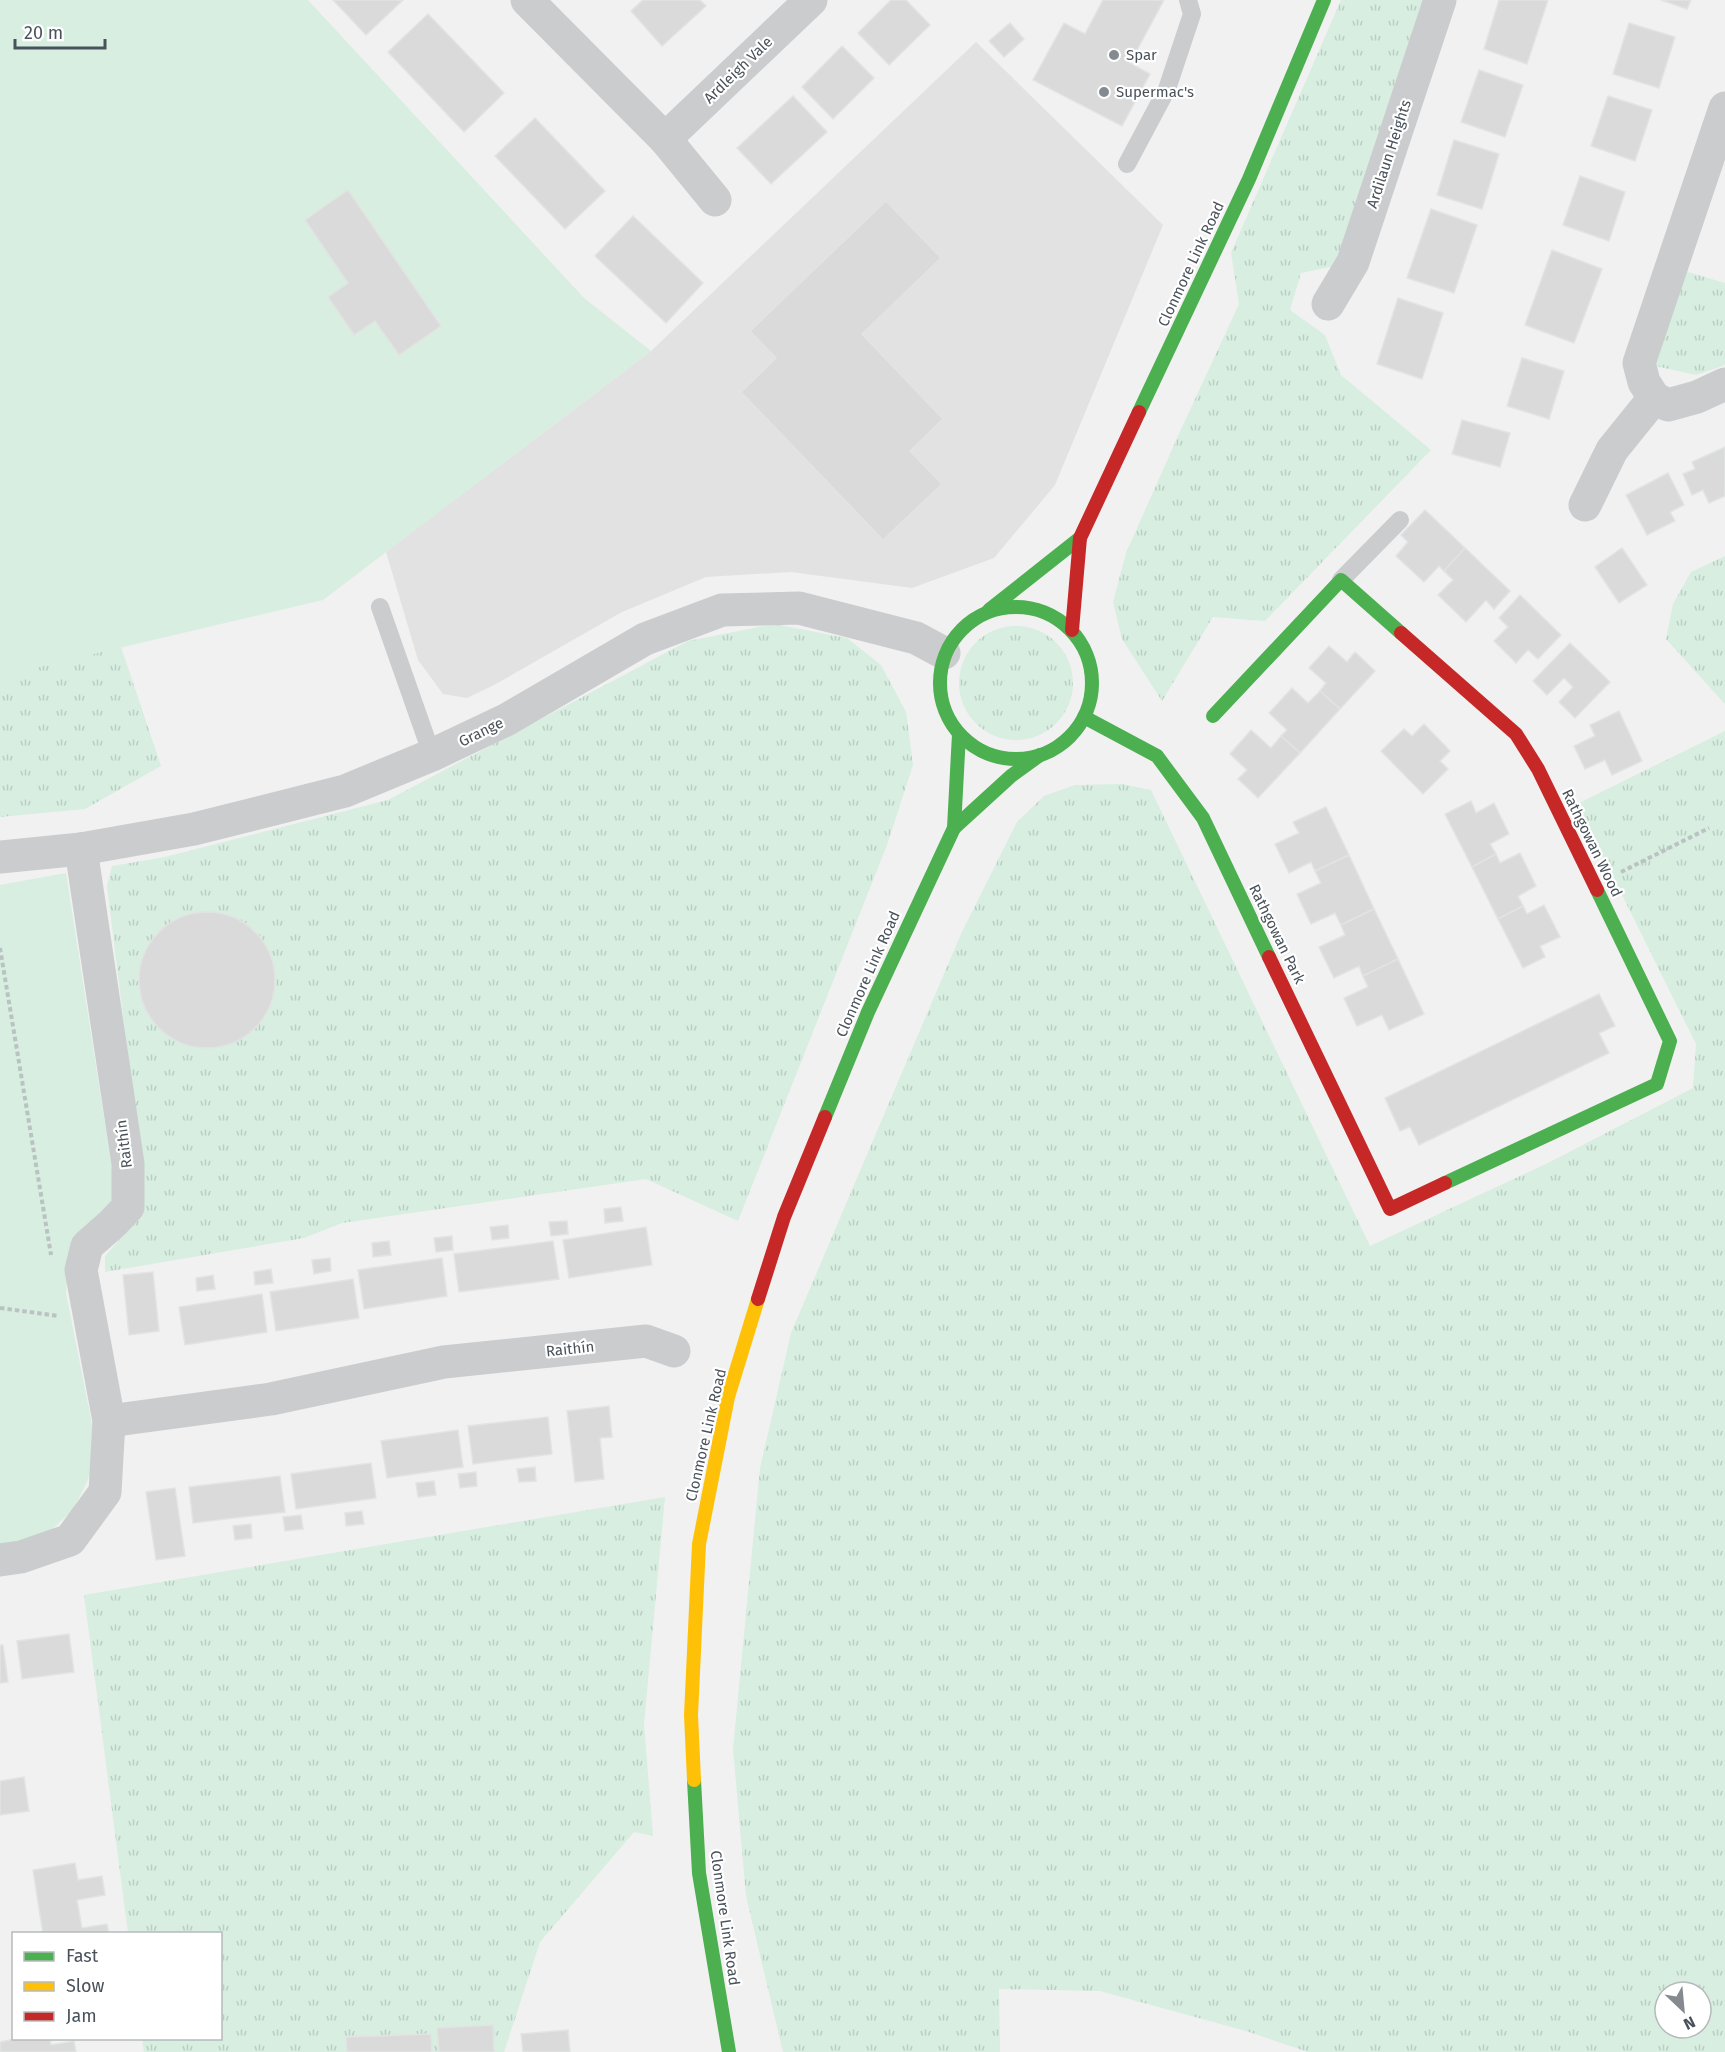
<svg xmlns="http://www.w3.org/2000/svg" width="1725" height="2052" font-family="'Fira Sans',sans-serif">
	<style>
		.education { fill: #e3e2e2 }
		.grass { fill: url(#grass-tufts); fill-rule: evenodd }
		.park { fill: #d7eee1 }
		.building { fill: #dadadb; stroke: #e2e3e3; stroke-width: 1.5 }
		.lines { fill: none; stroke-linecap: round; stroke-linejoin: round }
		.path { stroke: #bac3c1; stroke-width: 4; stroke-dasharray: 4.5 3; stroke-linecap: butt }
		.lane { stroke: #cbccce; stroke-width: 18 }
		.street { stroke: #cbccce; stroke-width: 33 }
		.fast { stroke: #4caf50; stroke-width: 14 }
		.slow { stroke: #ffc107; stroke-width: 14 }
		.jam { stroke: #c62828; stroke-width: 14 }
		.poi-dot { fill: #848a90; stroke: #fff; stroke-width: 2 }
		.labels { text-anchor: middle; stroke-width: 4.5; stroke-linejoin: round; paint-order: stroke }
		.poi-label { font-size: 15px; fill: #49525b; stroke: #fff; text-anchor: start }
		.street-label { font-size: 15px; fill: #49525b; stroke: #fff }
	</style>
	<defs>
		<pattern id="grass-tufts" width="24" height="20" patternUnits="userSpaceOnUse" patternTransform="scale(1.5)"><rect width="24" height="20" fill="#d7eee1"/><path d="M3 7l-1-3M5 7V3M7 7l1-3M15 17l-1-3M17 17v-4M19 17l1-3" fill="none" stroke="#bacec3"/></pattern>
	</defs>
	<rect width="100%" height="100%" fill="#f1f1f1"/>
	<!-- education -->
	<path class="education" d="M976 42 1163 225 1055 485 994 558 912 588 791 572 706 577 622 612 494 685 467 698 443 694 418 660 386 552 651 351Z"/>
	<!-- grass -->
	<g class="grass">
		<path d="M1341 0H1427L1335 266 1301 273 1290 310 1325 335 1341 375 1431 450 1265 621 1213 617 1162 701 1122 639 1113 602 1126 553 1178 436 1239 304 1231 253Z"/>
		<path d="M1681 270 1725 283V365L1696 375 1651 365Z"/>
		<path d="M1725 556V704L1666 639 1673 604 1691 572Z"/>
		<path d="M774 624 847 638 881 665 906 712 913 765 887 845 738 1221 646 1179 342 1223 304 1238 105 1272V1256L139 1217 144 1186 107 886 112 866 165 857 388 800 688 641Z"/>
		<circle cx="1016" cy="683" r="57"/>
		<path d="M121 647 161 766 85 809 0 817V676Z"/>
		<path d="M1725 731V2052H1308L1246 2031 1100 1991 999 1989 1000 2052H783L746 1896 733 1749 760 1468 791 1333 961 934 1017 822 1044 796 1075 785 1122 784 1151 790 1370 1246 1548 1163 1693 1088 1696 1044 1577 804ZM1665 1992H1701V2028H1665Z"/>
		<path d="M665 1497 644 1724 653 1836 634 1832 540 1942 504 2052H144L142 2039 220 2038V1934L128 1933 84 1595Z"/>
	</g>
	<!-- park -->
	<g class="park">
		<path d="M0 0H308L584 298 651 351 323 600 0 676Z"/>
		<path d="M66 873 116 1195 69 1256 66 1293 95 1440 92 1467 87 1482 73 1510 47 1534 0 1548V885Z"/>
	</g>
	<!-- building -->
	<g class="building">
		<path d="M333 0H403L366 35Z"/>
		<path d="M643 0H700L706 6 662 46 631 11Z"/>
		<path d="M891 0H906L930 25 889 65 858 33Z"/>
		<path d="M1103 0H1164L1130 63 1150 74 1122 126 1033 80 1064 23 1085 34Z"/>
		<path d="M1499 0H1548L1527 64 1484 49Z"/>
		<path d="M1661 0H1691L1687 9Z"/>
		<path d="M428 14 504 93 464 132 388 52Z"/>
		<path d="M1010 23 1024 39 1004 57 989 41Z"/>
		<path d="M1629 23 1675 37 1659 88 1613 74Z"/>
		<path d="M842 46 874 78 833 119 802 87Z"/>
		<path d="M1479 70 1523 85 1505 137 1461 122Z"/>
		<path d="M793 96 827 132 771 184 737 148Z"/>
		<path d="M1608 96 1652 110 1635 161 1591 146Z"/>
		<path d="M535 118 605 191 565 229 495 156Z"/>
		<path d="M1454 140 1499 154 1482 209 1437 195Z"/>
		<path d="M1580 176 1625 192 1609 241 1563 225Z"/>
		<path d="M348 190 441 326 399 355 375 321 354 335 328 297 348 283 305 220Z"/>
		<path d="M886 201 941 258 862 334 943 419 910 451 942 484 883 540 741 392 776 358 750 331Z"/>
		<path d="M1431 209 1477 225 1454 293 1407 278Z"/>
		<path d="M633 216 703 283 666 323 595 256Z"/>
		<path d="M1552 250 1602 269 1574 343 1525 325Z"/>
		<path d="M1398 298 1443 313 1422 379 1377 364Z"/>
		<path d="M1522 358 1564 371 1549 419 1507 406Z"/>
		<path d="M1462 420 1510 433 1500 467 1452 454Z"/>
		<path d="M1725 447V496L1709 503 1703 490 1692 495 1683 474 1695 469 1692 462Z"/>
		<path d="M1668 473 1684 505 1670 512 1675 521 1647 535 1626 495Z"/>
		<path d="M1425 510 1465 548 1444 571 1439 566 1424 582 1396 556 1408 542 1401 535Z"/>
		<path d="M1465 548 1510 591 1494 609 1486 600 1466 622 1438 595 1453 580 1444 571Z"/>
		<path d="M1622 548 1647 585 1619 603 1595 567Z"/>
		<path d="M1520 595 1561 635 1538 659 1528 650 1516 663 1494 641 1508 627 1499 618Z"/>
		<path d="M1570 643 1610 682 1575 718 1559 702 1573 687 1564 678 1547 695 1533 681Z"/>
		<path d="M1329 646 1347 662 1355 652 1375 671 1340 709 1320 691 1326 683 1309 668Z"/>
		<path d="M1292 688 1308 703 1320 691 1340 709 1300 753 1281 736 1287 730 1269 713Z"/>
		<path d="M1619 711 1642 761 1612 775 1605 760 1585 769 1574 746 1595 736 1590 725Z"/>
		<path d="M1424 724 1450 751 1440 761 1448 769 1423 794 1381 751 1404 729 1412 736Z"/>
		<path d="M1251 730 1271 748 1281 736 1300 753 1258 798 1238 779 1247 770 1230 754Z"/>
		<path d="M1471 801 1476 813 1494 803 1509 834 1490 844 1496 854 1472 867 1445 814Z"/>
		<path d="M1326 807 1349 855 1315 871 1311 862 1289 873 1275 844 1299 833 1293 822Z"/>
		<path d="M1520 853 1536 886 1518 896 1523 906 1498 919 1472 867 1496 854 1500 863Z"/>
		<path d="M1349 855 1374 909 1341 925 1335 913 1311 924 1297 894 1321 883 1315 871Z"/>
		<path d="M1544 905 1560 937 1540 946 1545 957 1523 968 1498 919 1523 906 1527 914Z"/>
		<path d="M1374 909 1398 959 1363 976 1359 966 1334 978 1319 947 1345 935 1341 925Z"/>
		<circle cx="207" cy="980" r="68"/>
		<path d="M1398 959 1424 1014 1389 1030 1382 1015 1357 1026 1344 998 1368 987 1363 976Z"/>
		<path d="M1599 994 1615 1026 1599 1033 1609 1053 1419 1145 1410 1127 1400 1131 1385 1098Z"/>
		<path d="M621 1207 623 1221 605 1223 604 1209Z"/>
		<path d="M567 1221 568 1234 551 1236 549 1222Z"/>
		<path d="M508 1225 509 1238 492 1240 490 1227Z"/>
		<path d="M646 1227 652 1265 569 1278 563 1240Z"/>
		<path d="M452 1236 453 1250 436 1252 434 1238Z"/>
		<path d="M389 1241 391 1255 373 1257 372 1243Z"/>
		<path d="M553 1241 559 1279 459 1292 454 1254Z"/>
		<path d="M330 1258 331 1271 314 1274 312 1260Z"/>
		<path d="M442 1258 447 1296 364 1309 358 1270Z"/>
		<path d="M271 1269 273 1283 255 1285 254 1272Z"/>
		<path d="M153 1272 159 1331 129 1335 123 1275Z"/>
		<path d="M213 1275 215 1289 197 1291 196 1278Z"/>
		<path d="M353 1279 359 1318 276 1331 270 1292Z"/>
		<path d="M262 1294 267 1332 185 1345 179 1307Z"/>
		<path d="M609 1406 612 1437 600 1438 604 1479 575 1482 567 1411Z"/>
		<path d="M548 1417 552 1454 473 1464 468 1426Z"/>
		<path d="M458 1430 463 1467 387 1478 381 1441Z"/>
		<path d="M371 1463 376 1498 296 1509 291 1474Z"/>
		<path d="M535 1467 536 1481 519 1482 517 1469Z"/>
		<path d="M476 1472 477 1486 460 1488 458 1474Z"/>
		<path d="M280 1476 285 1512 193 1523 189 1487Z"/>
		<path d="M434 1481 436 1495 418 1497 416 1483Z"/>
		<path d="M175 1488 185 1556 156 1560 146 1492Z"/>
		<path d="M362 1511 364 1524 346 1526 345 1513Z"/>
		<path d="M301 1515 303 1529 285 1531 283 1517Z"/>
		<path d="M251 1524 252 1538 235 1540 233 1526Z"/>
		<path d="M69 1634 74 1672 22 1679 17 1641Z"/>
		<path d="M0 1645H3L8 1682 0 1683Z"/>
		<path d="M24 1777 29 1811 0 1815V1781Z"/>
		<path d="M75 1863 78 1880 102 1876 105 1895 77 1900 82 1928 107 1924 109 1934H43L33 1870Z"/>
		<path d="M493 2025 494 2052H439L437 2028Z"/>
		<path d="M568 2030 570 2052H523L521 2034Z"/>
		<path d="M431 2034 432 2052H347L346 2037Z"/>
		<path d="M19 2038H50L51 2045 74 2041 76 2052H0V2042Z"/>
	</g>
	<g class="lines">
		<!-- path -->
		<g class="path">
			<path d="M1621 872 1709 828"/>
			<path d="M0 948 51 1255"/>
			<path d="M0 1308 59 1316"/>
		</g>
		<!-- lane -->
		<g class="lane">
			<path d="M1127 164 1167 89 1192 14 1188 0"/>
			<path d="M1341 580 1400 520"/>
			<path d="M380 607 432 755"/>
		</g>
		<!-- street -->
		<g class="street">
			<path d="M527 0 665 139 715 200"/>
			<path d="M665 139 811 0"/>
			<path d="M1328 304 1353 262 1440 0"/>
			<path d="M1654 398 1644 382 1639 363 1725 108"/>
			<path d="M1585 505 1612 450 1654 398 1668 405 1697 397 1725 384"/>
			<path d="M0 857 81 849 194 829 345 791 432 755 506 720 645 639 722 610 799 608 916 638 944 653"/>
			<path d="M109 1421 271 1399 444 1362 646 1341 674 1351"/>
			<path d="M0 1560 21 1557 70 1540 105 1492 109 1421 81 1270 87 1246 113 1223 128 1207V1164L81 849"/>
		</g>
		<!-- fast -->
		<g class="fast">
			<path d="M1139 412 1249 179 1324 0"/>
			<circle cx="1016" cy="683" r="76"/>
			<path d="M989 610 1080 538"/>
			<path d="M1213 716 1341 580 1401 633"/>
			<path d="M1084 717 1157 756 1203 818 1269 957"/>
			<path d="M954 828 1011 776 1040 755"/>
			<path d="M825 1117 868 1012 954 828 959 734"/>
			<path d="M1445 1183 1657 1084 1670 1041 1597 890"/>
			<path d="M694 1780 699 1873 729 2052"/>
		</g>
		<!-- slow -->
		<path class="slow" d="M694 1780 691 1715 699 1544 728 1397 758 1299"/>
		<!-- jam -->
		<g class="jam">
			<path d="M1072 630 1080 538 1139 412"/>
			<path d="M1401 633 1516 734 1538 769 1597 890"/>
			<path d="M1269 957 1390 1209 1445 1183"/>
			<path d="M758 1299 784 1217 825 1117"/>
		</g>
	</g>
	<!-- markers -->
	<g class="poi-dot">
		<circle cx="1114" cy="55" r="6"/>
		<circle cx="1104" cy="92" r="6"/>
	</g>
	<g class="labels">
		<!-- poi labels -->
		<g class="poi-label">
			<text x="1126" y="60">Spar</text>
			<text x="1116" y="97">Supermac's</text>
		</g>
		<!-- street labels -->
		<g class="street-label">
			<text transform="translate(738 70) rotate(-44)" y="5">Ardleigh Vale</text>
			<text transform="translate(1389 154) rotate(-72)" y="5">Ardilaun Heights</text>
			<text transform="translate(1191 264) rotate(-65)" y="5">Clonmore Link Road</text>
			<text transform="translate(481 732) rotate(-26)" y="5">Grange</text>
			<text transform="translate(1592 843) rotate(64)" y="5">Rathgowan Wood</text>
			<text transform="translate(1277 934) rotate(64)" y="5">Rathgowan Park</text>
			<text transform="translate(868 974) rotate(-66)" y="5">Clonmore Link Road</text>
			<text transform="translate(124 1144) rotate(-97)" y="5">Raithín</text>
			<text transform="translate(570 1349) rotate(-6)" y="5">Raithín</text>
			<text transform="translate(706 1435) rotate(-77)" y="5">Clonmore Link Road</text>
			<text transform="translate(725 1918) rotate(82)" y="5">Clonmore Link Road</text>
		</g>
	</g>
	<!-- legend -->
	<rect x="12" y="1932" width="210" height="108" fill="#ffffff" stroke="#b6babd" stroke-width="1.5"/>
	<rect x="24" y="1952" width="30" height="9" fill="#4caf50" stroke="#b6babd" stroke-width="1.5"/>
	<text x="66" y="1962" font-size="18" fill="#49525b">Fast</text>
	<rect x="24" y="1982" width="30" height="9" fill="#ffc107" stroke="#b6babd" stroke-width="1.5"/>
	<text x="66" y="1992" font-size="18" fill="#49525b">Slow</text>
	<rect x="24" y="2012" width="30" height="9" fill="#c62828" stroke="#b6babd" stroke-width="1.5"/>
	<text x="66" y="2022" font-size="18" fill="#49525b">Jam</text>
	<!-- north arrow -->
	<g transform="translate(1683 2010) rotate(154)"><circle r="28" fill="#ffffff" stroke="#b6babd" stroke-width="1.5"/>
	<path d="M0-4.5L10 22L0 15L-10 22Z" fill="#848a90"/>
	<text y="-9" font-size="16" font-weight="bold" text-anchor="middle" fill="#49525b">N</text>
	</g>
	<!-- scale -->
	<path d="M15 39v9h90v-9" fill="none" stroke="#49525b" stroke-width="3"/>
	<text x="24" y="39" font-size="18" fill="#49525b" stroke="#ffffff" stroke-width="4.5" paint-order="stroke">20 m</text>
</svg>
